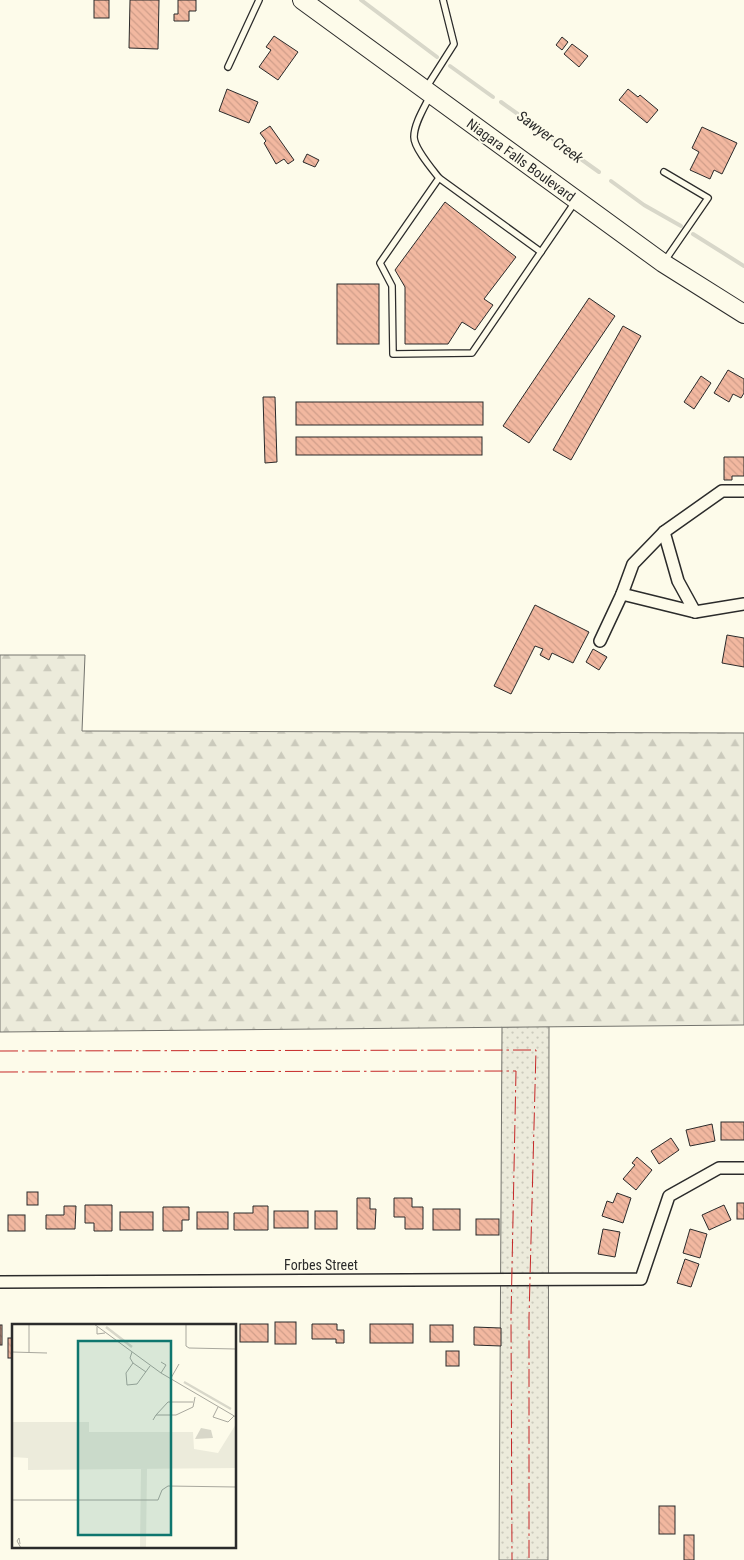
<svg xmlns="http://www.w3.org/2000/svg" width="744" height="1560" font-family="'Roboto Condensed',sans-serif">
	<style>
		.grass { fill: url(#grass-dots); stroke: #74746e }
		.forest { fill: url(#forest-firs); stroke: #74746e }
		.lines { fill: none; stroke-linecap: round; stroke-linejoin: round }
		.stream { stroke: #d8d7c9; stroke-width: 4 }
		.building { fill: url(#building-back-hatch); stroke: #2b2b2b }
		.lane-casing { stroke: #2b2b2b; stroke-width: 8 }
		.street-casing { stroke: #2b2b2b; stroke-width: 14 }
		.primary-casing { stroke: #2b2b2b; stroke-width: 20 }
		.lane { stroke: #fdfbea; stroke-width: 5.5 }
		.street { stroke: #fdfbea; stroke-width: 11 }
		.primary { stroke: #fdfbea; stroke-width: 18 }
		.power { stroke: #c62828; stroke-width: 1; stroke-dasharray: 18 4 2.5 4; stroke-linecap: butt }
		.labels { text-anchor: middle; stroke-width: 4; stroke-linejoin: round; paint-order: stroke }
		.street-label { font-size: 14px; fill: #2b2b2b; stroke: #fdfbea }
		.water-label { font-size: 15px; font-style: italic; fill: #2b2b2b; stroke: #fdfbea }
		.inset-river { fill: none; stroke: #d8d7c9; stroke-width: 2.5 }
		.inset-road { fill: none; stroke: #a9a89e; stroke-width: 1 }
		.view { fill: #0f766e; fill-opacity: 0.15; stroke: #0f766e; stroke-width: 2.5 }
		.inset-edge { fill: none; stroke: #2b2b2b; stroke-width: 2.5 }
	</style>
	<defs>
		<pattern id="grass-dots" width="8" height="8" patternUnits="userSpaceOnUse" patternTransform="scale(1.25)"><rect width="8" height="8" fill="#ecebdb"/><path d="M2 2h.1M6 6h.1" fill="none" stroke="#cbcabc" stroke-width="1.8" stroke-linecap="round"/></pattern>
		<pattern id="forest-firs" width="22" height="20" patternUnits="userSpaceOnUse" patternTransform="scale(1.25)"><rect width="22" height="20" fill="#ecebdb"/><path d="M5 1l3.5 6h-7zM16 11l3.5 6h-7z" fill="#cbcabc"/></pattern>
		<pattern id="building-back-hatch" width="6" height="6" patternUnits="userSpaceOnUse" patternTransform="scale(1.25)"><rect width="6" height="6" fill="#f2b8a0"/><path d="M-1 5l2 2M0 0l6 6M5-1l2 2" fill="none" stroke="#d09e8a"/></pattern>
	</defs>
	<rect width="100%" height="100%" fill="#fdfbea"/>
	<!-- grass -->
	<path class="grass" d="M549 1026 548 1560H499L502 1027Z"/>
	<!-- forest -->
	<path class="forest" d="M0 655H85L82 731 744 733V1025L0 1032Z"/>
	<g class="lines">
		<!-- stream -->
		<g class="stream">
			<path d="M361 0 437 57"/>
			<path d="M450 66 493 97"/>
			<path d="M501 102 599 172"/>
			<path d="M611 181 644 205 681 226"/>
			<path d="M693 234 744 266"/>
		</g>
	</g>
	<!-- building -->
	<g class="building">
		<rect x="94" y="0" width="15" height="18"/>
		<path d="M130 0H159L158 49 129 48Z"/>
		<path d="M178 0H196V11H189V21H174V14H178Z"/>
		<path d="M274 36 298 52 278 80 259 67 271 50 266 47Z"/>
		<path d="M562 37 568 42 562 50 556 45Z"/>
		<path d="M572 44 588 56 579 67 564 54Z"/>
		<path d="M227 89 258 102 249 123 219 111Z"/>
		<path d="M628 89 638 97 640 95 658 110 647 123 619 100Z"/>
		<path d="M270 126 294 160 288 164 284 159 276 164 264 143 266 141 260 133Z"/>
		<path d="M702 127 737 143 722 174 714 170 710 179 690 170 699 152 692 148Z"/>
		<path d="M307 154 319 160 315 167 303 162Z"/>
		<path d="M445 202 516 257 484 299 493 305 475 330 462 322 448 344H405V287L395 270Z"/>
		<rect x="337" y="284" width="42" height="60"/>
		<path d="M589 298 615 316 529 443 503 426Z"/>
		<path d="M623 326 641 336 571 460 553 450Z"/>
		<path d="M728 370 744 379V393L741 398 733 394 729 402 714 393Z"/>
		<path d="M701 376 711 383 694 409 684 402Z"/>
		<path d="M263 397H275L277 462 265 463Z"/>
		<rect x="296" y="402" width="187" height="23"/>
		<rect x="296" y="437" width="186" height="18"/>
		<path d="M724 457H744V476H732V480H724Z"/>
		<path d="M535 605 589 632 573 663 552 653 549 660 540 655 543 649 535 646 511 694 494 686Z"/>
		<path d="M727 635 744 638V667L722 663Z"/>
		<path d="M593 649 607 657 599 670 586 662Z"/>
		<rect x="721" y="1122" width="23" height="18"/>
		<path d="M712 1124 715 1141 690 1146 686 1130Z"/>
		<path d="M671 1138 679 1150 659 1164 651 1151Z"/>
		<path d="M637 1157 652 1170 636 1190 623 1179 635 1165 632 1163Z"/>
		<rect x="27" y="1192" width="11" height="13"/>
		<path d="M617 1193 631 1198 623 1223 602 1216 607 1201 613 1203Z"/>
		<path d="M357 1198H370V1209H376L375 1229H357Z"/>
		<path d="M394 1198H412V1207H423V1229H405V1217H394Z"/>
		<rect x="737" y="1203" width="7" height="16"/>
		<path d="M85 1205H112V1231H94V1223H85Z"/>
		<path d="M724 1205 731 1220 709 1230 702 1215Z"/>
		<path d="M64 1206H76L75 1229H46V1215H64Z"/>
		<path d="M253 1206H268V1230H234V1213H253Z"/>
		<path d="M163 1207H189V1220H182V1231H163Z"/>
		<rect x="433" y="1209" width="27" height="21"/>
		<rect x="274" y="1211" width="34" height="17"/>
		<rect x="315" y="1211" width="22" height="18"/>
		<rect x="120" y="1212" width="33" height="18"/>
		<rect x="197" y="1212" width="31" height="17"/>
		<rect x="8" y="1215" width="17" height="16"/>
		<rect x="476" y="1219" width="23" height="16"/>
		<path d="M603 1229 620 1232 615 1257 598 1254Z"/>
		<path d="M690 1229 707 1234 700 1258 683 1253Z"/>
		<path d="M685 1259 699 1264 691 1287 677 1283Z"/>
		<rect x="275" y="1322" width="21" height="22"/>
		<rect x="240" y="1324" width="28" height="18"/>
		<path d="M312 1324H337V1330H344V1343H336V1339H312Z"/>
		<rect x="370" y="1324" width="43" height="19"/>
		<rect x="0" y="1325" width="2" height="20"/>
		<rect x="430" y="1325" width="23" height="17"/>
		<path d="M474 1327 501 1328V1346L474 1345Z"/>
		<rect x="8" y="1338" width="6" height="20"/>
		<rect x="446" y="1351" width="13" height="15"/>
		<rect x="659" y="1506" width="16" height="28"/>
		<rect x="684" y="1535" width="10" height="25"/>
	</g>
	<g class="lines">
		<defs>
			<g id="lane">
				<path d="M228 67 259 0"/>
				<path d="M426 88 454 44 443 0"/>
				<path d="M430 96C424 108 414 124 414 137 414 148 432 169 439 178L380 263 392 286 393 354 472 353 575 202"/>
				<path d="M664 172 708 198 664 262"/>
				<path d="M439 178 541 252"/>
			</g>
			<g id="street">
				<path d="M664 532 678 581 695 612"/>
				<path d="M622 594 633 564 664 532 722 491H744"/>
				<path d="M600 641 622 594 695 612 744 604"/>
				<path d="M0 1282 641 1279 669 1196 719 1168H744"/>
			</g>
			<path id="primary" d="M302 0 663 263 744 314"/>
		</defs>
		<!-- lane casing -->
		<use href="#lane" class="lane-casing"/>
		<!-- street casing -->
		<use href="#street" class="street-casing"/>
		<!-- primary casing -->
		<use href="#primary" class="primary-casing"/>
		<!-- lane -->
		<use href="#lane" class="lane"/>
		<!-- street -->
		<use href="#street" class="street"/>
		<!-- primary -->
		<use href="#primary" class="primary"/>
		<!-- power -->
		<g class="power">
			<path d="M0 1051 536 1050 529 1317V1560"/>
			<path d="M0 1072 516 1071 511 1317 512 1560"/>
		</g>
	</g>
	<g class="labels">
		<!-- street labels -->
		<g class="street-label">
			<text transform="translate(521 160) rotate(36)" y="5">Niagara Falls Boulevard</text>
			<text x="321" y="1270">Forbes Street</text>
		</g>
		<!-- water labels -->
		<g class="water-label">
			<text transform="translate(550 137) rotate(36)" y="5">Sawyer Creek</text>
		</g>
	</g>
	<!-- overview -->
	<g transform="translate(12 1324)">
		<rect width="224" height="224" fill="#fdfbea"/>
		<path d="M135 144 134 224H128L129 145Z" fill="#ecebdb"/>
		<path d="M0 98H77V108H181L182 125 206 129 224 100V144L16 146V134L0 133Z" fill="#ecebdb"/>
		<path d="M189 104 199 106 201 114 183 115Z" fill="#d8d7c9"/>
		<path class="inset-river" d="M94 3 120 23M172 58 219 85"/>
		<path class="inset-road" d="M82 0 149 49 224 93M174 0V22L177 24 224 25M85 3V10L93 9M0 28 35 29M120 28 118 34 121 39 114 49 115 61 125 60 138 42M17 29V0M121 39 134 48M149 49 154 41 149 38M159 54 167 40M206 83 201 93 216 98 222 92M144 91 156 78H181M141 96 144 91H164L181 83 183 73M0 176H146L150 166 156 162 224 163M8 220 7 214 5 217 9 224"/>
		<path class="view" d="M66 17H159V211H66Z"/>
		<rect width="224" height="224" class="inset-edge"/>
	</g>
</svg>
